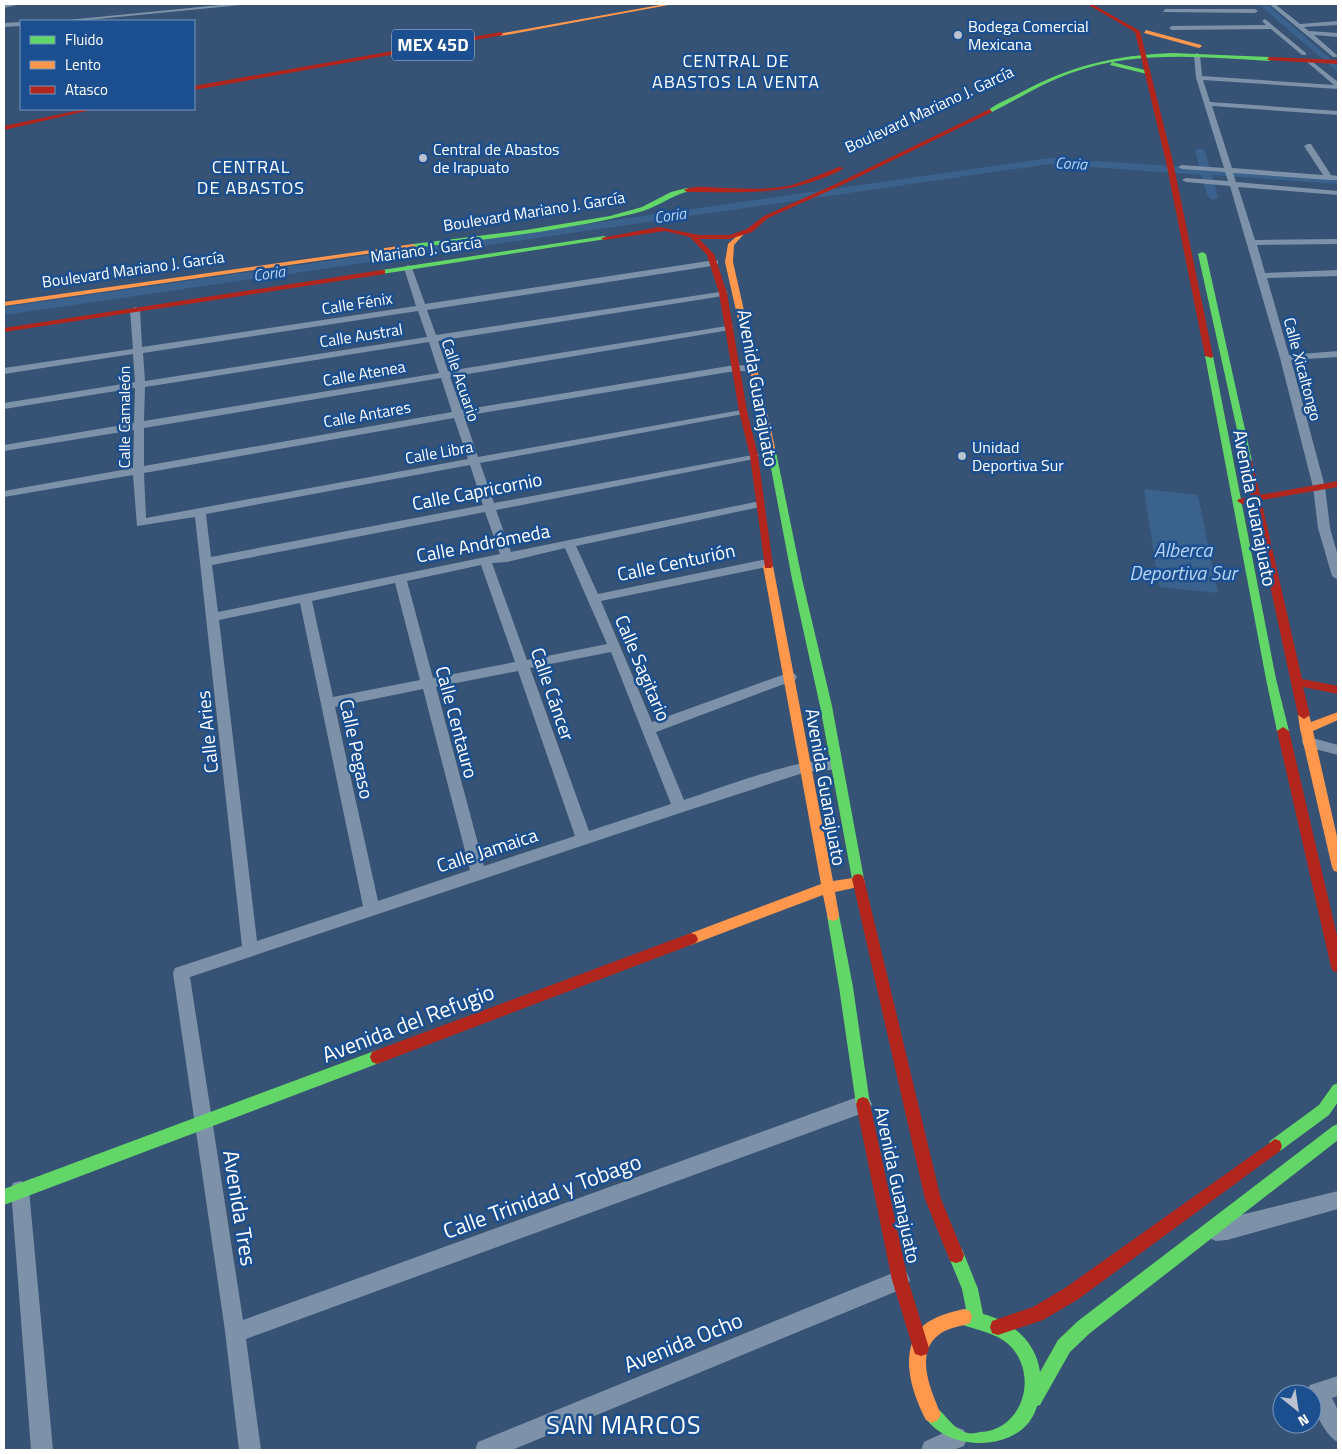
<svg xmlns="http://www.w3.org/2000/svg" width="1342" height="1454" font-family="'Titillium Web',sans-serif">
	<style>
		.water { fill: #3b618d }
		.lines { fill: none; stroke-linecap: round; stroke-linejoin: round }
		.canal { fill: #3b618d; fill-rule: evenodd }
		.street { fill: #7d92a8; fill-rule: evenodd }
		.fast { fill: #63d668; fill-rule: evenodd }
		.slow { fill: #ff974d; fill-rule: evenodd }
		.jam { fill: #b3261e; fill-rule: evenodd }
		.poi-dot { fill: #b9c2ce; stroke: #1b4f8f; stroke-width: 2 }
		.labels { text-anchor: middle; stroke-width: 5; stroke-linejoin: round; paint-order: stroke }
		.far-poi-label { font-size: 16px; fill: #fff; stroke: #1b4f8f; text-anchor: start }
		.far-street-label { font-size: 16px; fill: #fff; stroke: #1b4f8f }
		.far-water-label { font-size: 16px; font-style: italic; fill: #b5d3f5; stroke: #1b4f8f }
		.shield { fill: #1b4f8f; stroke: #bbcadd; stroke-width: 1 }
		.shield-label { font-size: 18px; font-weight: bold; fill: #fff }
		.far-quarter-label { font-size: 18px; letter-spacing: 1px; fill: #fff; stroke: #1b4f8f }
		.street-label { font-size: 19px; fill: #fff; stroke: #1b4f8f }
		.water-label { font-size: 20px; font-style: italic; fill: #b5d3f5; stroke: #1b4f8f }
		.near-street-label { font-size: 22px; fill: #fff; stroke: #1b4f8f }
		.near-quarter-label { font-size: 25px; letter-spacing: 1px; fill: #fff; stroke: #1b4f8f }
	</style>
	<rect width="100%" height="100%" fill="#365274"/>
	<!-- water -->
	<path class="water" d="M1144 489 1198 495 1218 593 1159 587Z"/>
	<g class="lines">
		<!-- canal -->
		<g class="canal">
			<path d="M1258 4H1267L1338 65V72Z"/>
			<path d="M1200 148 1205 151 1210 169 1338 178V184L1212 175 1218 197 1213 200 1208 197 1201 175 1050 164 4 315V307L1050 158 1200 168 1195 151Z"/>
		</g>
		<!-- street -->
		<g class="street">
			<path d="M4 4H21L4 8Z"/>
			<path d="M231 4H251L77 21H57Z"/>
			<path d="M1269 4H1275L1300 24 1338 21V25L1304 27 1309 31 1338 33V37L1314 35 1337 55V57H1333Z"/>
			<path d="M1165 9H1255L1258 11 1255 13 1163 12Z"/>
			<path d="M1265 19 1306 53V55H1302L1271 29 1172 30 1169 28 1172 26 1266 25 1262 21Z"/>
			<path d="M21 22V26L4 27V23Z"/>
			<path d="M1197 53 1200 55 1202 76 1334 85 1307 62 1309 59 1338 82V89L1203 80 1210 102 1338 111V115L1212 106 1232 168 1323 175 1304 146 1308 144H1311L1331 175 1338 176V180H1329L1233 173 1236 182 1338 191V195L1238 187 1255 240 1338 239V244L1257 245 1265 273 1338 270V276L1267 278 1289 355 1338 351V357L1291 360 1325 487 1330 528 1338 556V580L1332 576 1318 528 1313 487 1280 358 1230 186 1186 182 1182 180 1186 178 1228 181 1225 172 1182 169 1178 167 1182 165 1224 168 1196 78 1194 55Z"/>
			<path d="M715 260 718 261V265L427 310 436 335 726 291 728 293 723 296 438 341 448 371 733 325V329L730 330 450 377 462 410 735 365 755 366 757 368 752 371H735L464 416 478 457 747 409V413L743 414 480 463 494 503 758 454 759 456 754 459 496 510 511 552 760 501 764 502V506L760 507 576 546 598 594 767 559 773 563 767 567 601 601 652 722 785 674H795L797 677 795 680 656 732 684 800C716 790 813 752 841 761L843 765 841 769 806 772 683 812 190 977 243 1320 863 1095 869 1098 872 1104 869 1110 863 1113 246 1339 261 1450H239L225 1331 173 973 175 968 242 946 195 517 137 526 133 475 4 497V491L133 468 134 430 4 451V445L134 423 135 388 4 409V403L135 382 133 354 4 374V368L133 349 130 310 135 307 140 310 142 347 416 306 404 268 408 265 412 268 425 304ZM418 311 427 337 145 381 143 353ZM429 342 439 373 144 421 145 387ZM441 378 452 412 144 466V428ZM454 418 468 459 146 518 144 473ZM470 465 483 505 211 557 206 514ZM485 512 500 554 218 612 212 565ZM565 548 607 644 527 660 492 563 507 562ZM481 565 515 662 433 678 407 581ZM395 583 420 680 333 697 312 601ZM300 603 363 906 257 941 219 620ZM611 652 671 804 589 831 530 668ZM518 671 575 836 484 866 436 687ZM423 689 470 870 378 901 335 707Z"/>
			<path d="M1309 737 1338 745V755L1304 746 1302 742 1304 738Z"/>
			<path d="M20 1181 27 1183 29 1190 53 1450H31L11 1190 13 1183Z"/>
			<path d="M1338 1191V1209L1227 1240 1216 1241 1209 1238 1206 1231 1209 1224 1216 1221Z"/>
			<path d="M900 1270 907 1273 910 1280 907 1287 512 1450H475L478 1442Z"/>
			<path d="M1338 1376V1396L1332 1398 1338 1410V1442C1325 1436 1312 1408 1312 1394L1306 1392 1310 1385Z"/>
			<path d="M956 1427 964 1430 967 1438 964 1446 954 1450H921L924 1442Z"/>
		</g>
		<!-- fast -->
		<g class="fast">
			<path d="M1173 53 1269 57 1272 59 1269 61C1203 57 1135 50 1071 73 1043 83 1018 99 992 112L987 111C996 104 1008 99 1018 94 1069 66 1115 55 1173 53Z"/>
			<path d="M1112 62 1149 71 1150 72 1147 74 1110 65Z"/>
			<path d="M687 188 689 189V191C670 196 655 209 636 213 563 231 488 239 413 248L410 246 413 244 526 230 610 216 642 207 671 192Z"/>
			<path d="M604 236 606 237V239L382 274 378 272 382 270Z"/>
			<path d="M1202 252 1206 254 1252 461 1248 464 1244 461 1198 254Z"/>
			<path d="M1206 354 1213 356 1276 679 1289 731 1283 735 1277 731 1266 679 1205 356Z"/>
			<path d="M772 449 776 452 802 579 832 706 864 879 862 883 858 884 854 883 852 879 820 706 792 579 768 452Z"/>
			<path d="M833 909 838 911 839 915 853 987 870 1104 868 1109 863 1111 858 1109 856 1104 839 987 827 915 828 911Z"/>
			<path d="M377 1050 382 1052 384 1057 382 1062 4 1205V1189Z"/>
			<path d="M1338 1083V1102L1329 1115 1280 1151 1275 1153 1270 1151 1268 1146 1270 1141 1319 1105 1333 1085Z"/>
			<path d="M1338 1124V1140L1090 1333 1070 1352 1040 1405 1037 1406C1024 1454 945 1454 923 1414L926 1408 932 1405C945 1411 952 1430 968 1433 971 1434 976 1433 980 1432 1021 1430 1038 1380 1013 1349 999 1332 977 1331 958 1323L956 1317 958 1311 966 1309 962 1289 948 1255 950 1249 956 1247 962 1249 978 1289 983 1314C1011 1321 1036 1341 1040 1372L1058 1340 1078 1321 1333 1126Z"/>
		</g>
		<!-- slow -->
		<g class="slow">
			<path d="M665 4H674L501 36 498 34Z"/>
			<path d="M1146 30 1201 45 1202 46 1199 48 1144 33Z"/>
			<path d="M741 232 744 234 734 245 733 262 776 452 772 455 768 452 725 262 728 244Z"/>
			<path d="M413 244 416 246 415 247 4 306V302Z"/>
			<path d="M768 563 773 566 833 881 859 877 863 878 865 882 863 886 835 892 839 915 838 919 833 921 828 919 823 895 691 945 686 943 684 939 686 935 821 884 763 566Z"/>
			<path d="M1304 711 1308 712 1311 722 1338 712V720L1313 731 1338 841V872L1334 871 1332 867 1300 729 1298 715Z"/>
			<path d="M964 1309 970 1311 972 1317 970 1323C962 1326 954 1327 947 1330 911 1346 930 1388 941 1414L938 1420 932 1423 926 1420C912 1393 897 1350 924 1325 935 1316 951 1312 964 1309Z"/>
		</g>
		<!-- jam -->
		<g class="jam">
			<path d="M1087 4H1092L1140 31 1173 162 1213 356 1212 358 1205 356 1166 162 1135 32Z"/>
			<path d="M501 32 503 35 194 90V86Z"/>
			<path d="M1269 57 1338 60V64L1267 60Z"/>
			<path d="M85 109H95L4 130V126Z"/>
			<path d="M990 109 992 112 842 185 768 218 752 232 730 239H699L714 254 727 293 747 411 758 456 773 566 771 568H765L750 456 739 411 719 293 707 255 690 237 665 231 604 240 601 238 659 227 699 235H730L747 229 764 216 838 183Z"/>
			<path d="M839 167 844 168C837 173 828 176 820 179 774 197 734 191 687 192L684 190C694 184 714 188 726 188 748 189 770 190 792 185 808 180 823 173 839 167Z"/>
			<path d="M382 270H385V274L4 332V328Z"/>
			<path d="M1248 458 1252 461 1260 495 1338 481V487L1261 500 1302 679 1338 686V694L1303 687 1310 715 1304 719 1298 715 1252 502 1242 504 1237 501 1239 499 1251 497 1244 461Z"/>
			<path d="M1283 727 1289 731 1338 940V973L1333 971 1331 967 1277 731Z"/>
			<path d="M858 874 862 875 864 879 941 1199 964 1255 962 1261 956 1263 950 1261 925 1199 852 879 854 875Z"/>
			<path d="M691 933 696 935 698 939 696 943 377 1064 372 1062 370 1057 372 1052 377 1050Z"/>
			<path d="M863 1097 868 1099 870 1104 908 1280 929 1348 927 1354 921 1356 915 1354 913 1348 892 1280 856 1104 858 1099Z"/>
			<path d="M1275 1139 1280 1141 1282 1146 1280 1151 1077 1300 1043 1320 998 1335 992 1333 990 1327 992 1321 1033 1307 1065 1288Z"/>
		</g>
	</g>
	<!-- markers -->
	<g class="poi-dot">
		<circle cx="958" cy="35" r="5"/>
		<circle cx="423" cy="158" r="5"/>
		<circle cx="962" cy="456" r="5"/>
	</g>
	<g class="labels">
		<!-- far-poi labels -->
		<g class="far-poi-label">
			<text x="968" y="32">Bodega Comercial<tspan x="968" dy="18">Mexicana</tspan></text>
			<text x="433" y="155">Central de Abastos<tspan x="433" dy="18">de Irapuato</tspan></text>
			<text x="972" y="453">Unidad<tspan x="972" dy="18">Deportiva Sur</tspan></text>
		</g>
		<!-- far-street labels -->
		<g class="far-street-label">
			<text transform="translate(929 109) rotate(-25)" y="6">Boulevard Mariano J. García</text>
			<text transform="translate(534 211) rotate(-9)" y="6">Boulevard Mariano J. García</text>
			<text transform="translate(426 249) rotate(-8)" y="6">Mariano J. García</text>
			<text transform="translate(133 269) rotate(-8)" y="6">Boulevard Mariano J. García</text>
			<text transform="translate(357 303) rotate(-9)" y="6">Calle Fénix</text>
			<text transform="translate(361 335) rotate(-9)" y="6">Calle Austral</text>
			<text transform="translate(1303 369) rotate(75)" y="6">Calle Xicaltongo</text>
			<text transform="translate(364 373) rotate(-10)" y="6">Calle Atenea</text>
			<text transform="translate(461 380) rotate(71)" y="6">Calle Acuario</text>
			<text transform="translate(367 414) rotate(-10)" y="6">Calle Antares</text>
			<text transform="translate(124 417) rotate(-90)" y="6">Calle Camaleón</text>
			<text transform="translate(439 452) rotate(-10)" y="6">Calle Libra</text>
		</g>
		<!-- far-water labels -->
		<g class="far-water-label">
			<text transform="translate(1071 163) rotate(3)" y="6">Coria</text>
			<text transform="translate(670 215) rotate(-8)" y="6">Coria</text>
			<text transform="translate(269 273) rotate(-8)" y="6">Coria</text>
		</g>
		<!-- shield labels -->
		<rect class="shield" x="392" y="29.5" width="82" height="31" rx="4"/>
		<g class="shield-label">
			<text x="433" y="51">MEX 45D</text>
		</g>
		<!-- far-quarter labels -->
		<g class="far-quarter-label">
			<text x="736" y="67">CENTRAL DE<tspan x="736" dy="21">ABASTOS LA VENTA</tspan></text>
			<text x="251" y="173">CENTRAL<tspan x="251" dy="21">DE ABASTOS</tspan></text>
		</g>
		<!-- street labels -->
		<g class="street-label">
			<text transform="translate(758 388) rotate(80)" y="7">Avenida Guanajuato</text>
			<text transform="translate(477 491) rotate(-11)" y="7">Calle Capricornio</text>
			<text transform="translate(1255 508) rotate(79)" y="7">Avenida Guanajuato</text>
			<text transform="translate(483 543) rotate(-11)" y="7">Calle Andrómeda</text>
			<text transform="translate(676 562) rotate(-12)" y="7">Calle Centurión</text>
			<text transform="translate(643 668) rotate(67)" y="7">Calle Sagitario</text>
			<text transform="translate(553 694) rotate(71)" y="7">Calle Cáncer</text>
			<text transform="translate(457 722) rotate(75)" y="7">Calle Centauro</text>
			<text transform="translate(207 732) rotate(-96)" y="7">Calle Aries</text>
			<text transform="translate(357 749) rotate(78)" y="7">Calle Pegaso</text>
			<text transform="translate(826 787) rotate(80)" y="7">Avenida Guanajuato</text>
			<text transform="translate(487 850) rotate(-18)" y="7">Calle Jamaica</text>
			<text transform="translate(898 1185) rotate(78)" y="7">Avenida Guanajuato</text>
		</g>
		<!-- water labels -->
		<g class="water-label">
			<text x="1183" y="557">Alberca<tspan x="1183" dy="23">Deportiva Sur</tspan></text>
		</g>
		<!-- near-street labels -->
		<g class="near-street-label">
			<text transform="translate(408 1023) rotate(-21)" y="8">Avenida del Refugio</text>
			<text transform="translate(542 1196) rotate(-20)" y="8">Calle Trinidad y Tobago</text>
			<text transform="translate(240 1208) rotate(81)" y="8">Avenida Tres</text>
			<text transform="translate(683 1342) rotate(-22)" y="8">Avenida Ocho</text>
		</g>
		<!-- near-quarter labels -->
		<g class="near-quarter-label">
			<text x="624" y="1434">SAN MARCOS</text>
		</g>
	</g>
	<!-- border -->
	<rect width="1342" height="1454" fill="none" stroke="#ffffff" stroke-width="10"/>
	<!-- legend -->
	<rect x="20" y="20" width="175" height="90" fill="#1b4f8f" stroke="#7695bc"/>
	<rect x="30" y="36" width="25" height="8" fill="#63d668" stroke="#7695bc"/>
	<text x="65" y="45" font-size="15" fill="#ffffff">Fluido</text>
	<rect x="30" y="61" width="25" height="8" fill="#ff974d" stroke="#7695bc"/>
	<text x="65" y="70" font-size="15" fill="#ffffff">Lento</text>
	<rect x="30" y="86" width="25" height="8" fill="#b3261e" stroke="#7695bc"/>
	<text x="65" y="95" font-size="15" fill="#ffffff">Atasco</text>
	<!-- north arrow -->
	<g transform="translate(1297 1409) rotate(150)"><circle r="24" fill="#1b4f8f" stroke="#7695bc"/>
	<path d="M0-4L9 19L0 12L-9 19Z" fill="#b9c2ce"/>
	<text y="-8" font-size="14" font-weight="bold" text-anchor="middle" fill="#ffffff">N</text>
	</g>
</svg>
